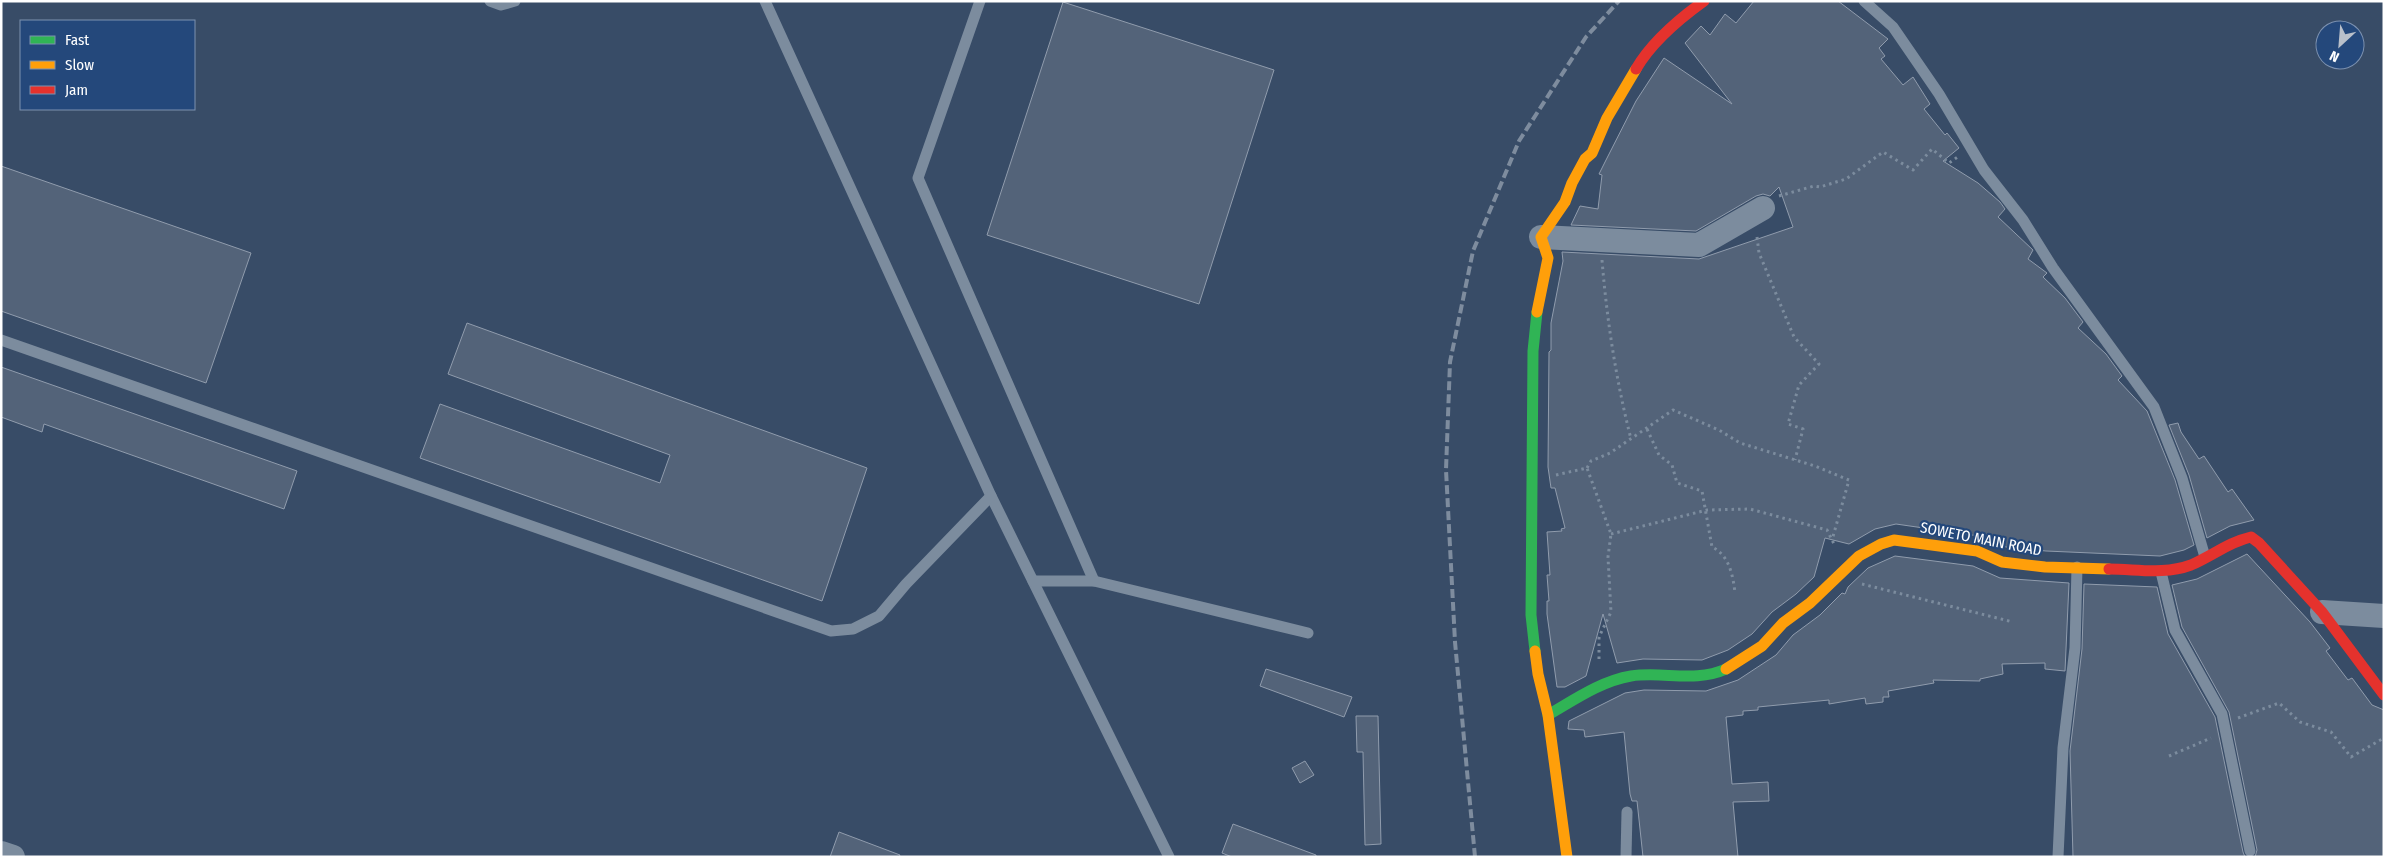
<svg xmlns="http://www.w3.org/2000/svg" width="2385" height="858" font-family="'Fira Sans Condensed',sans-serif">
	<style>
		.building { fill: #536379; stroke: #909cad }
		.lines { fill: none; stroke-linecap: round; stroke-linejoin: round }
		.path { stroke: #7c8c9e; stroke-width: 3; stroke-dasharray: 2.5 4; stroke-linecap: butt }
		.lane { stroke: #7c8c9e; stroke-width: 11 }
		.street { stroke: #7c8c9e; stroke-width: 24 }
		.fast { stroke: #30b455; stroke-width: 11 }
		.slow { stroke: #ff9f0a; stroke-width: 11 }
		.jam { stroke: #e5322d; stroke-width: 11 }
		.rail { stroke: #7e8c9e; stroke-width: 4; stroke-dasharray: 9 4; stroke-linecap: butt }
		.labels { text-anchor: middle; stroke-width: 4.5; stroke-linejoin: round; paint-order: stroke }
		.street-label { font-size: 15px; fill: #fff; stroke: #24487b }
	</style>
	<rect width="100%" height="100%" fill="#384c67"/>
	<!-- building -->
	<g class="building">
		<path d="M1754 1H1838L1888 39 1879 48 1885 56 1881 59 1903 85 1913 77 1930 104 1924 109 1945 135 1947 133 1959 148 1943 161 1978 183 2000 202 2005 209 1998 217 2033 250 2028 259 2047 273 2043 277 2065 298 2083 322 2078 328 2106 354 2122 376 2118 380 2147 411 2175 480 2194 545 2184 550 2160 556 2046 551 2006 547 1979 536 1896 524 1875 529 1849 544 1825 538 1814 577 1796 594 1772 612 1752 634 1728 650 1702 660 1643 659 1617 663 1603 614 1586 676 1565 687H1557L1547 614V601H1549L1547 575H1550L1547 532 1562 531 1561 529 1565 528 1555 488H1551L1548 467 1549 352 1551 350V323L1563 261 1562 252 1699 259 1793 227 1779 187 1770 196 1763 194 1756 196 1696 231 1571 225 1580 206 1598 209 1602 175 1599 174 1605 162 1636 101 1664 58 1732 104 1685 43 1701 26 1710 35 1725 14 1736 23Z"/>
		<path d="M1063 2 1274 70 1199 304 987 235Z"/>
		<path d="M1 166 251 253 206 383 1 311Z"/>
		<path d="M467 323 867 468 822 601 420 458 440 404 660 483 670 455 448 374Z"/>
		<path d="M1 367 297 471 284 509 44 424 42 432 1 417Z"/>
		<path d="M2178 423 2181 432 2199 459 2204 456 2228 492 2232 489 2254 520 2230 526 2207 538 2189 475 2169 425Z"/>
		<path d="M2247 554 2310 622 2330 648 2326 651 2348 680 2352 678 2372 705 2384 710V857H2255L2257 850 2229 712 2182 627 2172 585 2197 579Z"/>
		<path d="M1895 556 1973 566 2000 578 2069 583 2065 671 2045 669V663L2002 664 2003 674 1980 679V681L1933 680 1934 683 1888 691 1889 697H1883V702L1866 704 1865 698 1829 704V700L1758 707V710L1743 711V715L1726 717 1732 784 1768 782 1769 801 1733 802 1738 857H1643L1637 801H1632L1630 794 1624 732 1585 737 1584 730 1568 729 1569 721 1625 693 1644 690 1706 691 1738 680 1776 655 1793 635 1820 615 1842 593 1845 594 1848 587 1868 568Z"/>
		<path d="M2084 584 2157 587 2168 634 2215 717 2243 852 2245 857H2073L2070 751 2082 649Z"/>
		<path d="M1266 669 1352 697 1344 717 1260 686Z"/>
		<path d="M1356 716H1378L1381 844 1365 845 1363 752H1357Z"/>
		<path d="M1305 761 1314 775 1300 783 1292 768Z"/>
		<path d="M1233 824 1316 855V857H1232L1222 853Z"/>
		<path d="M839 832 900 855 899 857H830Z"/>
	</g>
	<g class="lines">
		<!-- path -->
		<g class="path">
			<path d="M1779 196 1814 186 1820 187 1846 179 1883 152 1913 170 1932 149 1949 163 1959 156"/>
			<path d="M1757 237 1759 253 1794 337 1819 364 1799 385 1788 424 1803 429 1795 460"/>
			<path d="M1602 260C1607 321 1616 380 1631 439"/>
			<path d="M1647 429 1659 455 1672 465 1677 483 1702 491 1712 547C1729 555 1733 575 1735 593"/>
			<path d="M1587 468 1591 461 1610 453 1673 410 1719 430 1740 443 1815 466 1849 480 1832 540"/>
			<path d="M1556 475 1587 468 1611 534 1608 557 1611 612 1599 637V662"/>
			<path d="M1611 534 1707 510 1750 509 1827 530 1835 546"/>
			<path d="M1862 584 2013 622"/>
			<path d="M2238 718 2279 703 2300 722 2331 732 2351 757 2384 738"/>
			<path d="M2169 756 2211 738"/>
		</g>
		<!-- lane -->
		<g class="lane">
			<path d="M490 1 501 5 515 1"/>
			<path d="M765 1 991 496 1169 857"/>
			<path d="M980 1 918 178 1094 581"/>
			<path d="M1864 1 1893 27 1939 94 1984 170 2023 220 2053 268 2154 407 2182 478 2205 557"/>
			<path d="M1 340 831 631 853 629 879 616 906 584 991 496"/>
			<path d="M2161 572 2175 630 2222 714 2250 851"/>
			<path d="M1033 581H1094L1308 633"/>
			<path d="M1626 857 1627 812"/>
			<path d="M2058 857 2063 748 2075 648 2077 567"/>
		</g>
		<!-- street -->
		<g class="street">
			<path d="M1541 237 1699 245 1763 208"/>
			<path d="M2322 612 2384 616"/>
			<path d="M1 853 13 857"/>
		</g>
		<!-- fast -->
		<g class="fast">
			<path d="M1535 651 1531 615 1533 351 1537 312"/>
			<path d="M1548 715C1574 700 1601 681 1631 676 1663 671 1695 683 1726 669"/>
		</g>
		<!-- slow -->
		<g class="slow">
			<path d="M1537 312 1548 258 1541 237 1565 202 1572 183 1585 159 1592 153 1607 118 1636 69"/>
			<path d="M1535 651 1538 674 1548 715 1567 857"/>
			<path d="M1726 669 1762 646 1783 623 1810 603 1859 556 1881 544 1894 540 1977 551 2002 562 2045 567 2109 569"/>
		</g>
		<!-- jam -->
		<g class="jam">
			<path d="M1636 69C1651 43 1679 19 1704 1"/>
			<path d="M2109 569C2137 569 2164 575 2191 565 2212 556 2229 542 2251 537L2259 543 2322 612 2384 695"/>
		</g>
		<!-- rail -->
		<path class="rail" d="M1475 857 1455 642 1446 470 1450 362 1473 251 1519 141 1586 37 1619 1"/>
	</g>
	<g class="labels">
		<!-- street labels -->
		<g class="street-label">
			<text transform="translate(1981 539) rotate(11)" y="5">SOWETO MAIN ROAD</text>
		</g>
	</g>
	<!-- border -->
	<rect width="2385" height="858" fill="none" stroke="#ffffff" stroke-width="5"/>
	<!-- legend -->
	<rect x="20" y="20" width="175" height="90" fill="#24487b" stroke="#7c91b0"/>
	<rect x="30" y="36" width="25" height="8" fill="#30b455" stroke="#7c91b0"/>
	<text x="65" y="45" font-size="15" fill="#ffffff">Fast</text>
	<rect x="30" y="61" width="25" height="8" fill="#ff9f0a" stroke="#7c91b0"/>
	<text x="65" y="70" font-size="15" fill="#ffffff">Slow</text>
	<rect x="30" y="86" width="25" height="8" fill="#e5322d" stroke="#7c91b0"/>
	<text x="65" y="95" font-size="15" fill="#ffffff">Jam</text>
	<!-- north arrow -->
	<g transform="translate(2340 45) rotate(206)"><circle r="24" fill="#24487b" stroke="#7c91b0"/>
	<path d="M0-4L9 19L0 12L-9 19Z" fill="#b9c0ca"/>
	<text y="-8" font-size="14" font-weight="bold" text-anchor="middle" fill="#ffffff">N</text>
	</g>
</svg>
